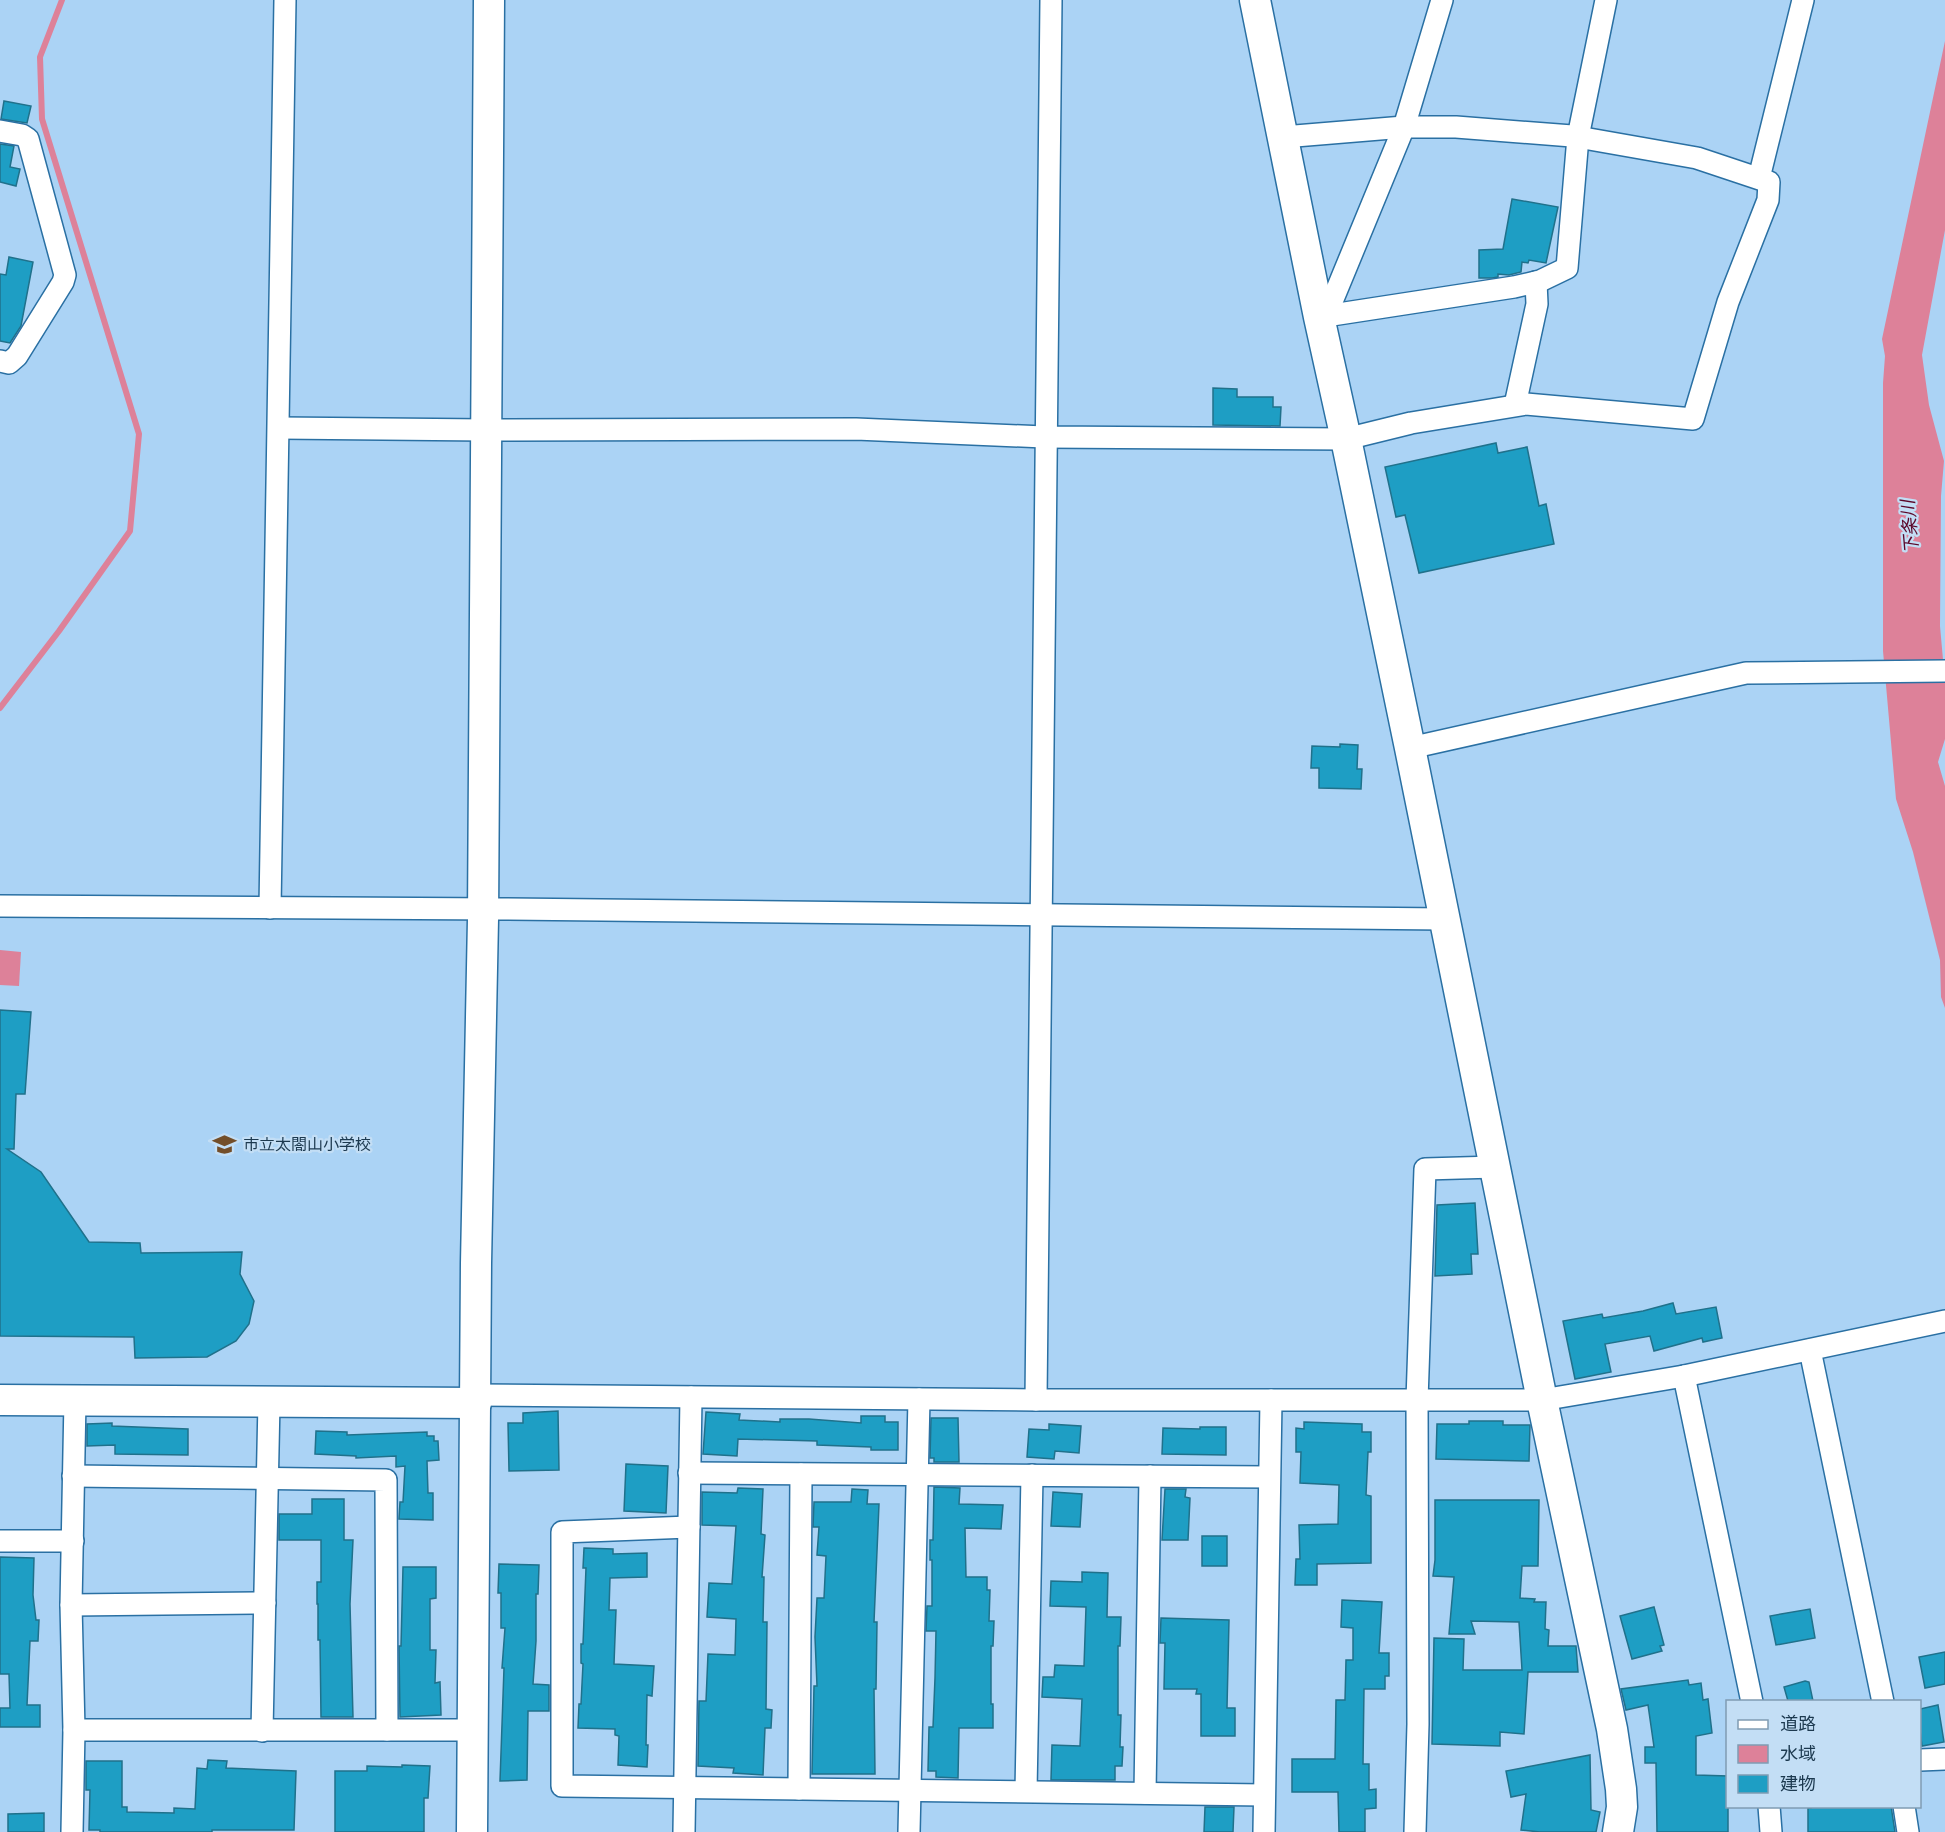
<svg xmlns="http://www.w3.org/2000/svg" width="1945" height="1832" font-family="Arial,'Noto Sans JP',sans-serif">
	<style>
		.water { fill: #dd8199 }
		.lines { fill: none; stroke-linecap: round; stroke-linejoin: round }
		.stream { stroke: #dd8199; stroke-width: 6 }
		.building { fill: #1e9ec4; stroke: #20718b; stroke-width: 1.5 }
		.street-casing { stroke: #2a70a3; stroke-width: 24 }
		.secondary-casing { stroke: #2a70a3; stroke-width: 33 }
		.street { stroke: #fff; stroke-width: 21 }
		.secondary { stroke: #fff; stroke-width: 30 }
		.labels { text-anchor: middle; stroke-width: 4.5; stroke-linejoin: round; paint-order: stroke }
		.poi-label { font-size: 16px; fill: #1c394f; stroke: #c3def5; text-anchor: start }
		.water-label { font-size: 18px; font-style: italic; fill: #5c082a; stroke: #c3def5 }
	</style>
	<rect width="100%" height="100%" fill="#abd3f5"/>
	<!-- water -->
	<g class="water">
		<path d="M1945 41V230L1922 355 1929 405 1944 461 1941 496 1940 626 1945 682V739L1938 762 1945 786V1008L1941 997 1940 960 1913 852 1896 799 1883 651V383L1885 356 1882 339Z"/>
		<path d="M0 950 21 952 19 986 0 985Z"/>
	</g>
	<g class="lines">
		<!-- stream -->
		<path class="stream" d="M0 708 59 631 130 531 139 434 42 119 40 57 62 0"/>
	</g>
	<!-- building -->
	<g class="building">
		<path d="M4 101 31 106 27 123 1 119Z"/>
		<path d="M0 144 14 146 10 167 20 169 16 186 0 182Z"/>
		<path d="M1512 199 1558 207 1546 263 1529 260 1528 263 1522 262 1521 272 1509 275 1498 274V277L1492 278H1479V250L1503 249Z"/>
		<path d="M9 257 33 262 21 326 10 343 0 341V274L6 275Z"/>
		<path d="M1213 388 1237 389V397H1273V407H1281L1280 426 1213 425Z"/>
		<path d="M1496 443 1498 453 1527 447 1539 506 1546 504 1554 544 1419 573 1405 515 1396 517 1385 467Z"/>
		<path d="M1340 744 1358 745 1357 769H1362L1361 789 1319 788V768H1311L1312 746 1340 747Z"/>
		<path d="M0 1010 31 1012 25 1094H16L14 1149H7L41 1172 89 1242 140 1243 141 1253 242 1252 240 1274 254 1301 249 1324 236 1341 207 1357 135 1358 134 1337 0 1336Z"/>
		<path d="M1475 1203 1478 1254H1471L1472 1274 1435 1276 1437 1205Z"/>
		<path d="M1673 1303 1676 1314 1716 1307 1722 1338 1703 1342 1702 1338 1654 1351 1650 1336 1605 1344 1611 1372 1575 1379 1563 1321 1602 1314 1603 1318 1643 1311Z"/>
		<path d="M558 1411 559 1470 509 1471 508 1423H523V1413Z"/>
		<path d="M706 1412 740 1414 739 1420 780 1422V1419H809L861 1423V1416H885V1422H898V1450H871V1447L817 1445V1441L738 1439 737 1456 703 1454Z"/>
		<path d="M931 1418H958L959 1462H934V1458H930Z"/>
		<path d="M1469 1421H1503V1425H1530L1529 1461 1436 1459 1437 1424H1469Z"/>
		<path d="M1304 1422 1362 1424V1432H1371V1452H1368L1366 1495 1371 1496V1563L1317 1564V1585H1295L1296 1559H1300L1299 1525 1338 1524 1339 1485 1300 1483 1301 1452H1296V1428L1304 1429Z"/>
		<path d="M112 1423V1426L188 1429V1455L115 1454V1445L87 1446V1424Z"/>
		<path d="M1049 1424 1081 1426 1079 1453 1055 1451 1054 1459 1027 1457 1029 1429 1049 1430Z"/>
		<path d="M1200 1427H1226V1455L1162 1454 1163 1428 1200 1429Z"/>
		<path d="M316 1431 347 1432V1435L427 1432V1436H434V1441H438L439 1460 427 1461 428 1493H433V1520L399 1519 400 1502H403L405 1466 396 1467V1456L356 1458V1456L315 1454Z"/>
		<path d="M626 1464 668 1466 666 1513 624 1511Z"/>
		<path d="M934 1487 960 1488 959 1504 1003 1505 1001 1529 965 1528 966 1577H987V1590H990L989 1621H994L993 1646H991V1704H993V1728H959L958 1778 936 1777V1771H928L929 1727H933L935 1678 936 1631H926L927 1606H932V1560H930V1540H933Z"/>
		<path d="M738 1488 763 1489 761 1534 765 1535 762 1577H764L763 1622H767L766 1709 772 1710 771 1728H765L763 1775 733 1773 734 1768 698 1766 699 1701H706L708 1654 735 1655 736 1619 707 1617 709 1583 732 1584 736 1526 702 1525V1492L737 1493Z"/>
		<path d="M852 1489 868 1490 867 1504H879L874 1622H877L876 1689H874L875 1774H812L814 1686H817L815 1637 817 1598H824L826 1556 817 1555 819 1527H813L814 1502H851Z"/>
		<path d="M1165 1489H1186L1185 1497 1190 1498 1188 1540H1162Z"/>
		<path d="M1053 1492 1082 1494 1080 1527 1051 1526Z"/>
		<path d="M312 1499H344V1540H353L350 1604 353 1717H321L320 1640H318V1604H317V1582H321V1540H279V1514H312Z"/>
		<path d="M1435 1500H1539L1538 1566H1522L1520 1598 1535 1599 1534 1602H1546L1545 1629 1549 1630 1548 1646H1576L1578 1672H1528L1524 1734 1500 1732V1746L1432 1744 1434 1638 1464 1639 1463 1670H1522L1519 1622 1471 1621 1475 1634H1449L1454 1577 1433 1576 1435 1560Z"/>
		<rect x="1202" y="1536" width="25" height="30"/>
		<path d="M584 1548 613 1549V1554L647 1553V1577L610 1578 609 1610H616L614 1664 654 1666 652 1696 647 1695 646 1745H648L647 1767 618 1765 619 1736 615 1735V1729L578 1728 579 1704H581L583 1664 581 1663V1644H583L586 1568H583Z"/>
		<path d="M0 1557 34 1558 33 1595 36 1620H39L38 1641H30L27 1705H40V1727H0V1708H10L9 1674H0Z"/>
		<path d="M499 1564 539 1565 538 1594H536V1641L533 1684 549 1685V1711H528L527 1780 500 1781 504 1668H502L505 1628H501V1593H498Z"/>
		<path d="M403 1567H436V1598L430 1599V1650H436L435 1683 440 1682 441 1715 400 1717 399 1646H401Z"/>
		<path d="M1082 1572 1108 1573 1107 1617H1121L1120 1646H1118V1715H1121L1120 1747H1123L1122 1766H1115V1780H1051L1052 1745 1080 1746 1082 1699 1042 1697 1043 1677H1054L1055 1665 1084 1666 1086 1607 1050 1606 1051 1581 1082 1582Z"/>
		<path d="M1342 1600 1382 1602 1379 1653H1389V1676H1385V1689H1364L1363 1764H1369V1790L1376 1789V1808L1365 1809V1832H1339L1338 1792H1292V1759H1335L1336 1700H1345L1346 1660H1353V1628L1341 1627Z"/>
		<path d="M1654 1607 1664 1645 1660 1646 1662 1651 1632 1659 1620 1616Z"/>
		<path d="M1810 1609 1815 1638 1776 1645 1770 1616Z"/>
		<path d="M1161 1618 1229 1620 1227 1708H1235V1736H1201V1694H1196L1197 1689H1164L1165 1643H1160Z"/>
		<path d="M1945 1652V1684L1925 1688 1919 1657Z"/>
		<path d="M1688 1680 1689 1685 1701 1683 1703 1700 1708 1699 1712 1733 1696 1736V1775L1728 1776V1832H1657L1656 1763H1645V1747H1654L1648 1705 1626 1710 1621 1689Z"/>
		<path d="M1805 1681 1809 1682 1813 1701H1788L1784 1687Z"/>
		<path d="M1938 1705 1944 1742 1922 1746 1920 1730V1709Z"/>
		<path d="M1590 1755 1591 1810 1600 1812 1596 1832H1540L1521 1830 1526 1794 1511 1797 1506 1771Z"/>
		<path d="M208 1760 227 1761 226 1768 296 1771 294 1830H212V1832H100V1830H89L90 1790H86V1761H122V1807H127V1812L174 1813V1808L195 1809 197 1768 207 1769Z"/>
		<path d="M402 1765 430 1766 428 1798H424V1832H335V1771H367V1766L402 1767Z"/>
		<path d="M1811 1806H1891L1895 1832H1808V1808H1811Z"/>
		<path d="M1205 1807H1234L1233 1832H1204Z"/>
		<path d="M44 1813V1832H8V1814Z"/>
	</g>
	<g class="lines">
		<defs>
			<g id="street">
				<path d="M0 131 22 135 28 139 65 275 63 282 17 356 9 363 0 361"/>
				<path d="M1759 178 1803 0"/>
				<path d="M1326 316 1404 127 1442 0"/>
				<path d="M1319 317 1514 287 1540 281 1567 268 1578 137 1606 0"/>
				<path d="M1515 405 1537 304 1536 282"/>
				<path d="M279 428 486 430 856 429 1044 437 1346 439 1411 423 1526 404 1693 419 1728 302 1768 200 1769 182 1697 158 1572 136 1456 127H1404L1283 137"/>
				<path d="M1410 748 1746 673 1945 671"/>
				<path d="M0 906 499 909 1445 919"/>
				<path d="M270 908 285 0"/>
				<path d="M1810 1350 1883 1702"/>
				<path d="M1684 1376 1752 1702"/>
				<path d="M476 1395 1036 1400H1542L1684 1376 1945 1321"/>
				<path d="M1036 1400 1051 0"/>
				<path d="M689 1473 1269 1477"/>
				<path d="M73 1476 386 1480 387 1730"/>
				<path d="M689 1527 562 1532V1786L1264 1795"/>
				<path d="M0 1541H73"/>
				<path d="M71 1605 265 1603"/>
				<path d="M74 1730H473"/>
				<path d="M262 1731 269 1402"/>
				<path d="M1920 1760 1945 1759"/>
				<path d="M799 1789 801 1474"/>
				<path d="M1026 1791 1032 1475"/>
				<path d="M1145 1793 1150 1476"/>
				<path d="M1769 1806 1771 1832"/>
				<path d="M1904 1806 1908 1832"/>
				<path d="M72 1832 74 1730 71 1605 75 1400"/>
				<path d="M684 1832 691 1397"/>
				<path d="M909 1832 919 1399"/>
				<path d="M1264 1832 1271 1400"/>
				<path d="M1415 1832 1418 1724 1417 1400 1425 1169 1495 1167"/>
			</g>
			<g id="secondary">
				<path d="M1255 0 1319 317 1346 439 1410 748 1542 1400 1612 1729 1621 1789 1622 1807 1618 1832"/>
				<path d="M0 1400 476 1403"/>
				<path d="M472 1832 476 1263 483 919 489 0"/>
			</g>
		</defs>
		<!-- street casing -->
		<use href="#street" class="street-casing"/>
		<!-- secondary casing -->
		<use href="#secondary" class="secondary-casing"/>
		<!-- street -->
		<use href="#street" class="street"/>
		<!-- secondary -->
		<use href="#secondary" class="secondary"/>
	</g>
	<!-- icons -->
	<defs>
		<symbol id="school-bare" viewBox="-9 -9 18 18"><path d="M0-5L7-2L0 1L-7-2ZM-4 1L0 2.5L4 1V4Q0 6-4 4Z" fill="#734e29" stroke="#c3def5" stroke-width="2.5" paint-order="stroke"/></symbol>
	</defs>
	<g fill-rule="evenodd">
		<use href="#school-bare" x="208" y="1128" width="33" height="33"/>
	</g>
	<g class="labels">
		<!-- poi labels -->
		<g class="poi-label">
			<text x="243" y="1150">市立太閤山小学校</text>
		</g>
		<!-- water labels -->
		<g class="water-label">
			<text transform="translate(1910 527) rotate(-95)" y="6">下条川</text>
		</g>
	</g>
	<!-- legend -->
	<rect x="1726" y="1700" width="195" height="108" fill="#c3def5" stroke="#809cb3" stroke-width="1.5"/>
	<rect x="1738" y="1720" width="30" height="9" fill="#ffffff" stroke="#809cb3" stroke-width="1.5"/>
	<text x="1780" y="1730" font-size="18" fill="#1c394f">道路</text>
	<rect x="1738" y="1745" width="30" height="18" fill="#dd8199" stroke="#809cb3" stroke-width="1.5"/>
	<text x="1780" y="1760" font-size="18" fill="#1c394f">水域</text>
	<rect x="1738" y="1775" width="30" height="18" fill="#1e9ec4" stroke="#809cb3" stroke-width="1.5"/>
	<text x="1780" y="1790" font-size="18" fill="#1c394f">建物</text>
</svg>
